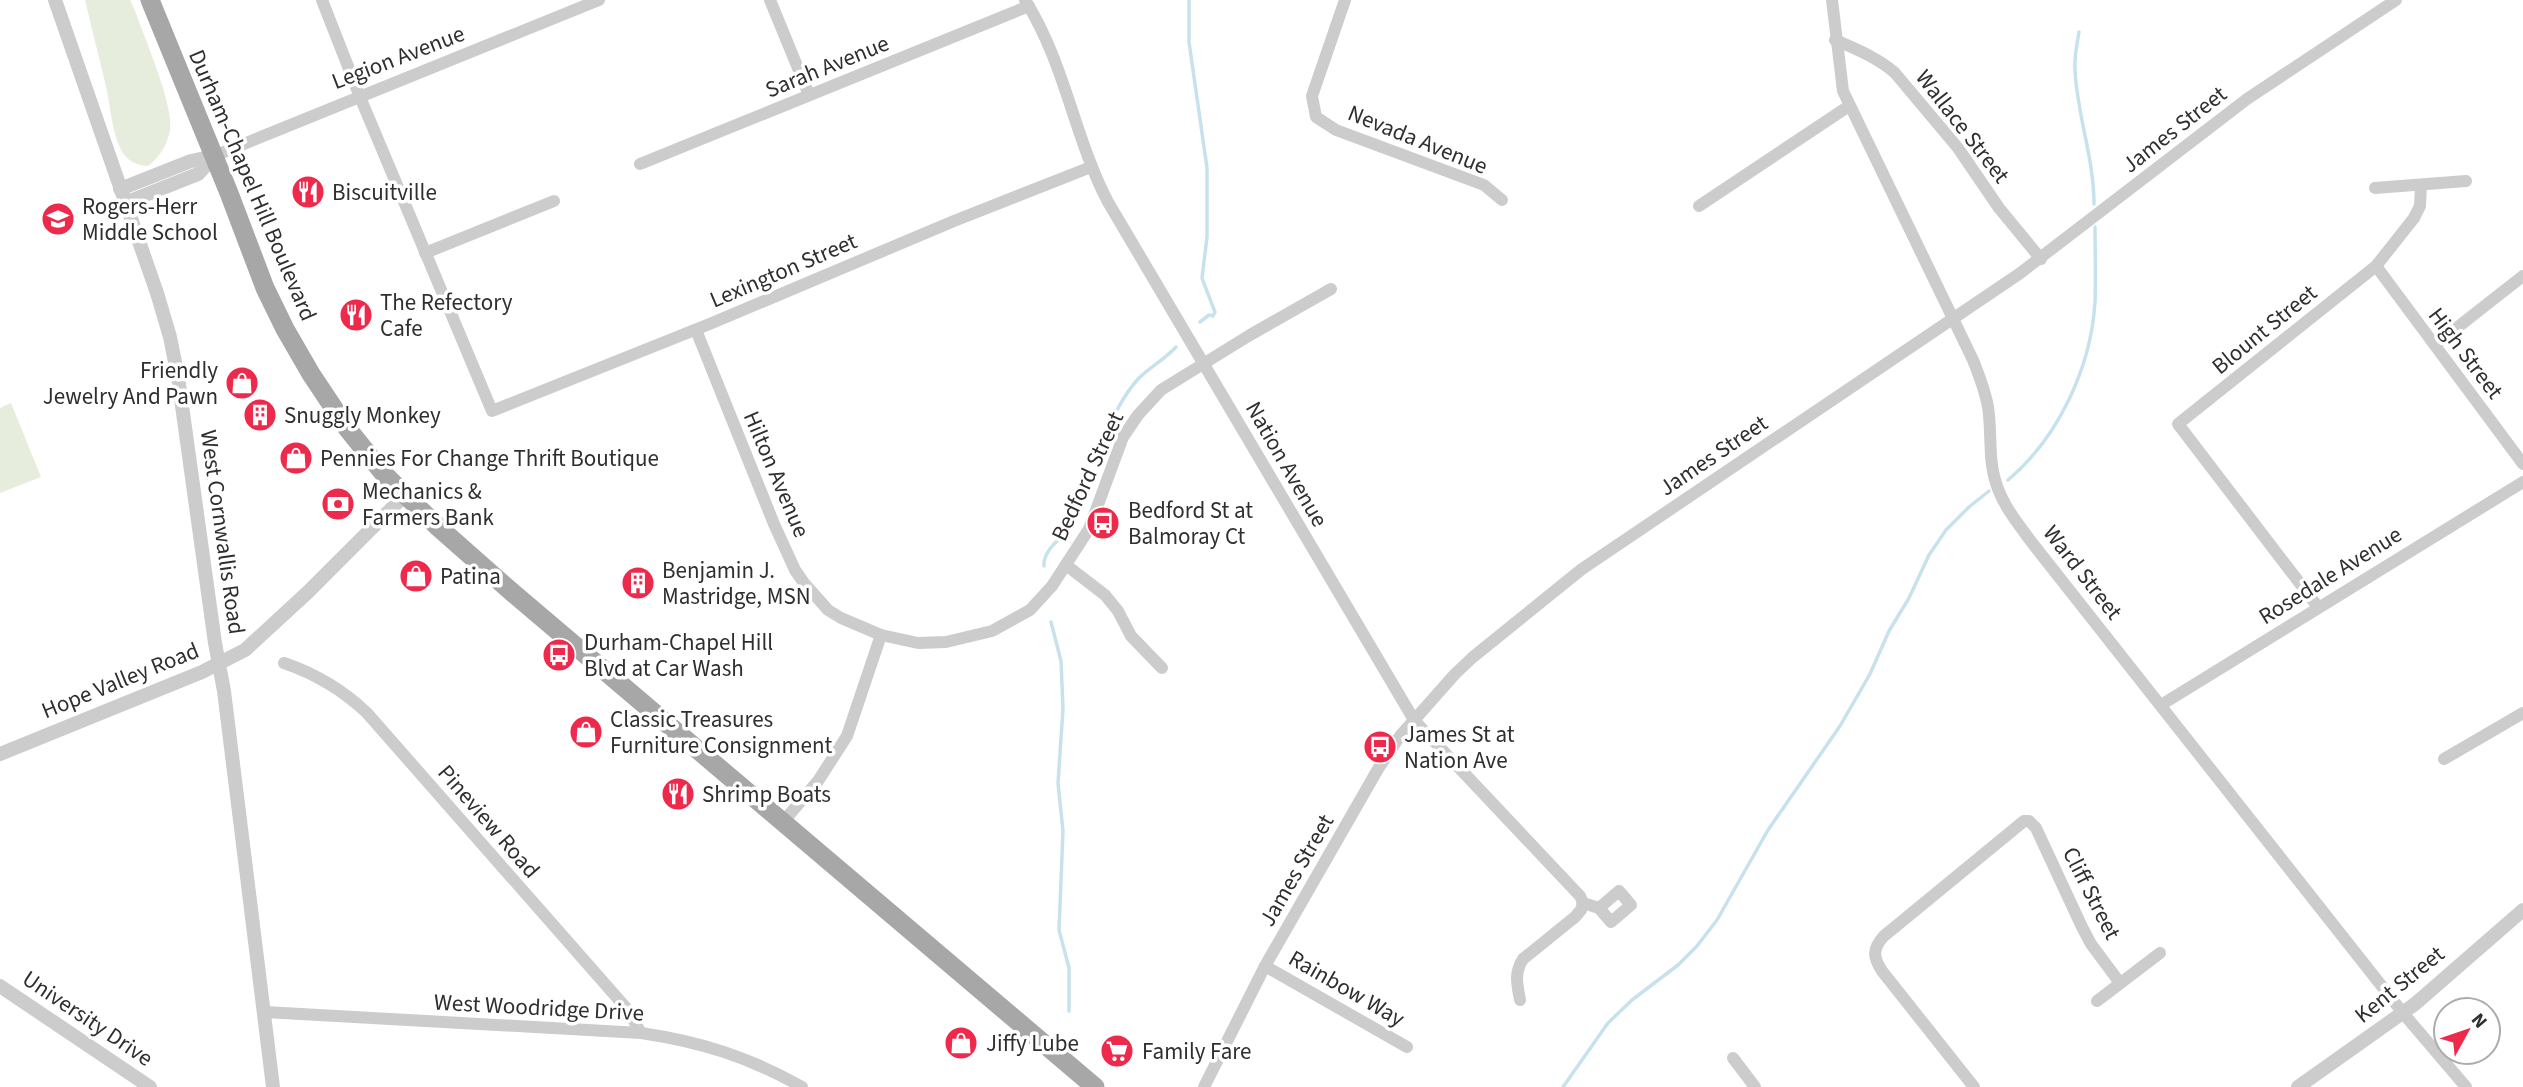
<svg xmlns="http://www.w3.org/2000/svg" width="2523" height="1087" font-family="'Source Sans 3',sans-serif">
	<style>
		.green { fill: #e7eddc }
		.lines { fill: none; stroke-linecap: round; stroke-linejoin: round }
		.stream { stroke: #c7e2ed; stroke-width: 3.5 }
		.minor { stroke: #ccc; stroke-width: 12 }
		.tertiary { stroke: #ccc; stroke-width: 14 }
		.primary { stroke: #a7a7a7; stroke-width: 19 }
		.labels { text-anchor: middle; stroke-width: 7; stroke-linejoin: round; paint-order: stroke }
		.street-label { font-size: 23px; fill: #2f2f2f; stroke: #fff }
		.poi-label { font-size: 23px; fill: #2f2f2f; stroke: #fff; text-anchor: start }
	</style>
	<rect width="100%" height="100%" fill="#fff"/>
	<!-- green -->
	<g class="green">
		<path d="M85 0H130L135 11C144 37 174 105 170 130 167 146 160 156 148 166 136 165 127 161 121 150 112 132 111 111 107 91 100 61 92 30 85 0Z"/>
		<path d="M11 403 41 477 0 493V408Z"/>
	</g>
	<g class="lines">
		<!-- stream -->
		<g class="stream">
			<path d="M1189 0V42L1207 168V237L1202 278 1215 312 1213 316 1209 315 1200 322"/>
			<path d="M2079 32C2077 44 2074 57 2075 70 2077 115 2094 158 2094 204"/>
			<path d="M1103 441C1112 419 1122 397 1138 379 1150 367 1164 360 1176 347"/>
			<path d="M2008 480C2058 438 2091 368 2095 302 2096 277 2095 252 2095 227"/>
			<path d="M1044 566C1043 550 1060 539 1071 528"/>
			<path d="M1051 622 1061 661 1063 709 1058 783 1063 831 1059 930 1069 968V1011"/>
			<path d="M1563 1087 1608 1023 1632 1000 1678 965 1697 946 1717 920 1768 830 1840 726 1870 674 1889 631 1909 598 1929 555 1946 530 1969 507 1989 491"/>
		</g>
		<!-- minor -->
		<g class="minor">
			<path d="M322 0 360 97 492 411 712 323 954 221 1091 167"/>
			<path d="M770 0 809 95"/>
			<path d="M1025 0C1065 63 1074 137 1108 202L1414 720 1580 896 1583 903"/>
			<path d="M1345 0 1312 96 1316 117 1336 130 1484 185 1502 200"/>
			<path d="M1832 0 1843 91 1973 360C1979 375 1985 390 1988 407 1992 432 1988 459 1996 483 2003 506 2019 525 2033 544L2403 1013 2466 1087"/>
			<path d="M1835 40C1856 49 1878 58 1895 73L1958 148 1999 208 2041 259"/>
			<path d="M214 156 599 0"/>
			<path d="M640 164 1029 6"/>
			<path d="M2375 188 2466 181"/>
			<path d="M1699 206 1849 106"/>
			<path d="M425 253 554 201"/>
			<path d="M2376 266 2523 464"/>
			<path d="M696 330 774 524 795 570 804 583 828 610 841 618 881 635 918 643 946 642 992 631 1030 610 1052 586 1089 529 1123 437 1138 415 1161 390 1250 335 1331 289"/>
			<path d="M2435 345 2523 276"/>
			<path d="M1066 565 1105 595 1118 611 1131 636 1162 668"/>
			<path d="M2318 607 2178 424 2376 266 2414 218 2420 206 2421 185"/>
			<path d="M284 663C316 674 342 689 367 713L627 1009 641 1033"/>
			<path d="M2161 705 2523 482"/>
			<path d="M2444 759 2523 713"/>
			<path d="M783 822 818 781 847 736 881 635"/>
			<path d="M1583 903 1599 908 1611 922 1631 905 1619 891 1599 908"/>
			<path d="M1265 966 1407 1047"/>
			<path d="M1520 1000C1517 984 1514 973 1523 959L1575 917 1581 910 1583 903"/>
			<path d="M2097 1001 2160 953"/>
			<path d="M265 1012 641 1033C702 1042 749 1057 802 1087"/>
			<path d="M1733 1058 1755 1087"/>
			<path d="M1204 1087 1265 966 1378 769 1400 736 1455 674 1473 657 1582 569 2019 274 2247 99 2396 0"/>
			<path d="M1974 1087 1882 971C1873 957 1872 949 1884 936L2024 821H2029L2036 828 2082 927 2091 944 2120 983"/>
		</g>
		<!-- tertiary -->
		<g class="tertiary">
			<path d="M55 0 157 293 170 337 178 377 215 643 224 691 273 1087"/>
			<path d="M120 189 191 161 214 156"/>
			<path d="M125 203 198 174 214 156"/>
			<path d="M0 754 202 672 245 650 308 592 405 495"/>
			<path d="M0 986 150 1087"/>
			<path d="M2298 1087 2415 1004 2523 910"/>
		</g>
		<!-- primary -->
		<path class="primary" d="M150 0 229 193 265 288 285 329 311 374 347 428 384 474 437 526 513 593 1095 1087"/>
	</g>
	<!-- icons -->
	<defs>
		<symbol id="restaurant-disc" viewBox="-11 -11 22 22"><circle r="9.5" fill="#ed2a4c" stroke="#fff"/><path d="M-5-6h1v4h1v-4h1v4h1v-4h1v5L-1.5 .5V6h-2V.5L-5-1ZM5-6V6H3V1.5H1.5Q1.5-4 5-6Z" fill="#fff"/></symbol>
		<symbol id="school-disc" viewBox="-11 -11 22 22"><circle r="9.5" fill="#ed2a4c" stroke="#fff"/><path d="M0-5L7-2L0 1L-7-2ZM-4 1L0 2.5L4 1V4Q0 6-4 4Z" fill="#fff"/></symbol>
		<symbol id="shop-disc" viewBox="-11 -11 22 22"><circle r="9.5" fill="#ed2a4c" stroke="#fff"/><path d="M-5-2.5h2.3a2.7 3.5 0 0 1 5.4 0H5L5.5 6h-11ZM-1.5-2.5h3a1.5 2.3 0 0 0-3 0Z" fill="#fff"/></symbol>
		<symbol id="building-disc" viewBox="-11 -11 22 22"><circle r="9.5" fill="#ed2a4c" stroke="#fff"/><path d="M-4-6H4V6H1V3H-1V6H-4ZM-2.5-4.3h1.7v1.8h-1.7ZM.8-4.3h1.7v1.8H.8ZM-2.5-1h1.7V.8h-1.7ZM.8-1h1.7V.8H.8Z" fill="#fff"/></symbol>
		<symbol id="bank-disc" viewBox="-11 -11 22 22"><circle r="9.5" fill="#ed2a4c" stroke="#fff"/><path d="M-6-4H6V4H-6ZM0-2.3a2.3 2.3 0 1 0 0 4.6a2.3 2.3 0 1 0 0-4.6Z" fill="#fff"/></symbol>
		<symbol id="bus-disc" viewBox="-11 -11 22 22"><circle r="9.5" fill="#ed2a4c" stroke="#fff"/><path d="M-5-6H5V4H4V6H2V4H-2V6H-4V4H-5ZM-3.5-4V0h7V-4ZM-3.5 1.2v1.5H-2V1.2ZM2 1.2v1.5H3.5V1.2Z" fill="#fff"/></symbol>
		<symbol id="supermarket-disc" viewBox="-11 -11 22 22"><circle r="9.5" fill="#ed2a4c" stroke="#fff"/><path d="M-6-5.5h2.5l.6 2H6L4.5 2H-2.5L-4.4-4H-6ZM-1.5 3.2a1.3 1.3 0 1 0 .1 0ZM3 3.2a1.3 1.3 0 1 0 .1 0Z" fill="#fff"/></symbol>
	</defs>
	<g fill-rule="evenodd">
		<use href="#restaurant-disc" x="289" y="173" width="38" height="38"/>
		<use href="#school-disc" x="39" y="200" width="38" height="38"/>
		<use href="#restaurant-disc" x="337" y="296" width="38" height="38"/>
		<use href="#shop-disc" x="223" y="364" width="38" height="38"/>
		<use href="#building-disc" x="241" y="396" width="38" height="38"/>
		<use href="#shop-disc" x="277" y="439" width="38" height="38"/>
		<use href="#bank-disc" x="319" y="485" width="38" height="38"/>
		<use href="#bus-disc" x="1084" y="504" width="38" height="38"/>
		<use href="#shop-disc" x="397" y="557" width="38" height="38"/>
		<use href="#building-disc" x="619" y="564" width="38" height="38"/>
		<use href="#bus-disc" x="540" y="636" width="38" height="38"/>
		<use href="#shop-disc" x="567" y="713" width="38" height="38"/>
		<use href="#bus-disc" x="1361" y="728" width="38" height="38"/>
		<use href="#restaurant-disc" x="659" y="775" width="38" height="38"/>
		<use href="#shop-disc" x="942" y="1024" width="38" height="38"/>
		<use href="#supermarket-disc" x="1098" y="1032" width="38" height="38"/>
	</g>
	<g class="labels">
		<!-- street labels -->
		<g class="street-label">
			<text transform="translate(398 57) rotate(-21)" y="8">Legion Avenue</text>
			<text transform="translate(827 66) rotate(-22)" y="8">Sarah Avenue</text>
			<text transform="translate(1963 126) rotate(52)" y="8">Wallace Street</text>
			<text transform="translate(2174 129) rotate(-38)" y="8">James Street</text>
			<text transform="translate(1418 139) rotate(22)" y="8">Nevada Avenue</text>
			<text transform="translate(253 185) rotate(67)" y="8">Durham-Chapel Hill Boulevard</text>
			<text transform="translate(783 270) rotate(-23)" y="8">Lexington Street</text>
			<text transform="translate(2264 329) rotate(-39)" y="8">Blount Street</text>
			<text transform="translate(2466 353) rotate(53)" y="8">High Street</text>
			<text transform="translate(1713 455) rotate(-34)" y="8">James Street</text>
			<text transform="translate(1287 464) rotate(60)" y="8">Nation Avenue</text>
			<text transform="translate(777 474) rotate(67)" y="8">Hilton Avenue</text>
			<text transform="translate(1087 476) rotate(-65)" y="8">Bedford Street</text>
			<text transform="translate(223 532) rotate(82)" y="8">West Cornwallis Road</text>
			<text transform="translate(2083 572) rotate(52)" y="8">Ward Street</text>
			<text transform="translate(2330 575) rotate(-32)" y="8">Rosedale Avenue</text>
			<text transform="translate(120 680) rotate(-22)" y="8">Hope Valley Road</text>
			<text transform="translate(489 821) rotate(49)" y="8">Pineview Road</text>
			<text transform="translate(1296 870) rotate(-60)" y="8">James Street</text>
			<text transform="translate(2092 893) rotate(63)" y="8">Cliff Street</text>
			<text transform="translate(2399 984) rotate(-39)" y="8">Kent Street</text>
			<text transform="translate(1347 988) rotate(30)" y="8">Rainbow Way</text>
			<text transform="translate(539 1007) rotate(3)" y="8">West Woodridge Drive</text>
			<text transform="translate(88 1018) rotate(34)" y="8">University Drive</text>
		</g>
		<!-- poi labels -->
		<g class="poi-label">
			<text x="332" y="200">Biscuitville</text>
			<text x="82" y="214">Rogers-Herr<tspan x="82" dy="26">Middle School</tspan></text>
			<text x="380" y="310">The Refectory<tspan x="380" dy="26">Cafe</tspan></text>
			<text x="218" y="378" text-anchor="end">Friendly<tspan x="218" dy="26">Jewelry And Pawn</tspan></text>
			<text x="284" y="423">Snuggly Monkey</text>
			<text x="320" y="466">Pennies For Change Thrift Boutique</text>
			<text x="362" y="499">Mechanics &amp;<tspan x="362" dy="26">Farmers Bank</tspan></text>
			<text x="1128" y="518">Bedford St at<tspan x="1128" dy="26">Balmoray Ct</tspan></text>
			<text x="662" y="578">Benjamin J.<tspan x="662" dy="26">Mastridge, MSN</tspan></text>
			<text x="440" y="584">Patina</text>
			<text x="584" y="650">Durham-Chapel Hill<tspan x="584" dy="26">Blvd at Car Wash</tspan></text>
			<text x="610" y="727">Classic Treasures<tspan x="610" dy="26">Furniture Consignment</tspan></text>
			<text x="1404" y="742">James St at<tspan x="1404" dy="26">Nation Ave</tspan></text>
			<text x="702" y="802">Shrimp Boats</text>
			<text x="986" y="1051">Jiffy Lube</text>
			<text x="1142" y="1059">Family Fare</text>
		</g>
	</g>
	<!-- north arrow -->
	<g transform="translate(2467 1031) rotate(50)"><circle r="33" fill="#ffffff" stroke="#acacac" stroke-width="2"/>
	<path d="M0-5L12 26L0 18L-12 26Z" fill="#ed2a4c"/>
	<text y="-10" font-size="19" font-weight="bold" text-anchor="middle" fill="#2f2f2f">N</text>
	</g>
</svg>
